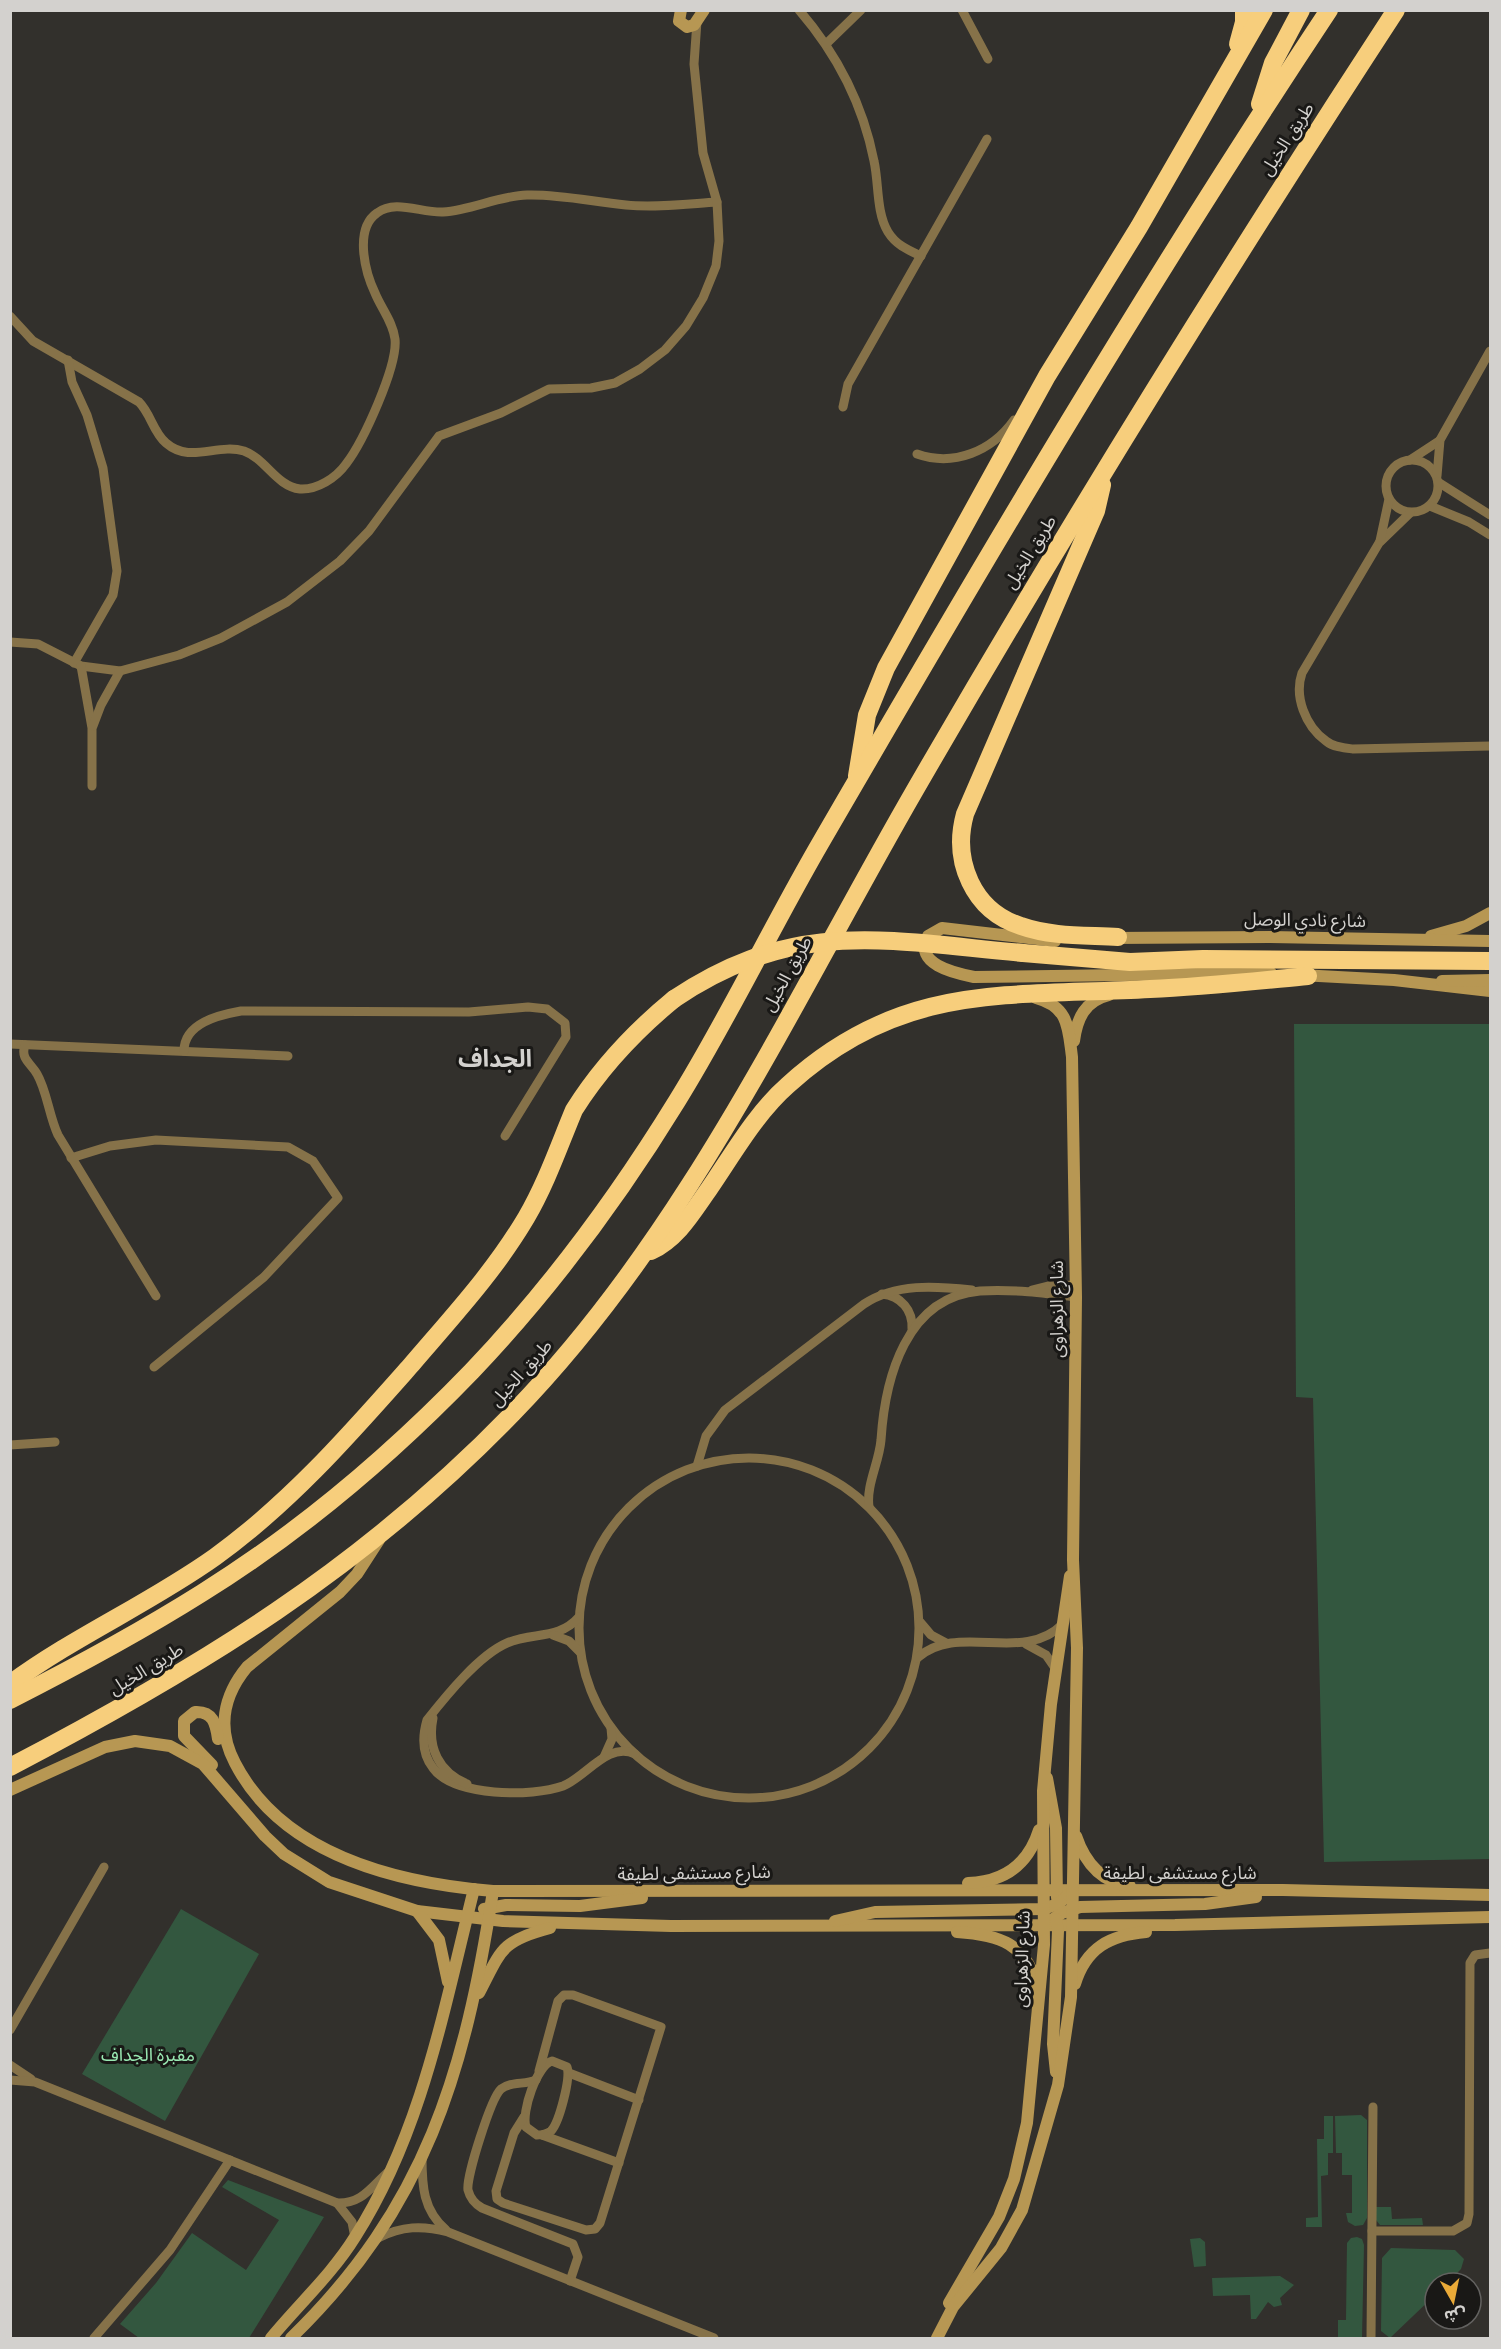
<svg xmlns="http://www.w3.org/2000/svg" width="1501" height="2349" font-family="'PT Sans Narrow','Noto Sans Arabic',sans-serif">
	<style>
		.green { fill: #33573f }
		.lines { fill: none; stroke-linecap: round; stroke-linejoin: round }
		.street { stroke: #867249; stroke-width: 9 }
		.secondary { stroke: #b79753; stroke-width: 12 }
		.highway { stroke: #f7ce7c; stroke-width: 18 }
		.highway-bridge { stroke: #f7ce7c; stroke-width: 18 }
		.labels { text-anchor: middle; stroke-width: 6; stroke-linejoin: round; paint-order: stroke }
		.street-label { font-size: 18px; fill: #d3d1ce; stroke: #191816 }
		.park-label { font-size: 18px; fill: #99e8b2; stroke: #191816 }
		.district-label { font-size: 24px; font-weight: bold; fill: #d3d1ce; stroke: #191816 }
	</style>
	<rect width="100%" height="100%" fill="#32302c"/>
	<!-- green -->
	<g class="green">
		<path d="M1294 1024H1490V1859L1324 1862 1313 1398 1296 1397Z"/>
		<path d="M181 1909 259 1954 165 2121 82 2074Z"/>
		<path d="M1361 2115 1367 2120V2218L1363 2225 1355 2226 1348 2222 1346 2213H1352V2175H1342V2153H1336L1335 2116Z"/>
		<path d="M1324 2116H1333V2153H1328V2175L1321 2176 1322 2227H1306V2218L1318 2217 1317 2139H1324Z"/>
		<path d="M228 2180 324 2217 249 2338H139L120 2324 156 2283 192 2233 246 2270 279 2220 222 2187Z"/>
		<path d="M1376 2207H1391L1392 2219 1422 2218 1423 2225H1380L1376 2220Z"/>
		<path d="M1357 2237 1362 2239 1364 2245 1362 2338H1338V2320H1346L1347 2243 1351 2238Z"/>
		<path d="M1200 2238 1205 2242 1206 2266 1194 2267 1190 2239Z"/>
		<path d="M1391 2248 1455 2250 1464 2259 1461 2269 1447 2283H1435V2295L1390 2338 1381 2331 1382 2258Z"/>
		<path d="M1280 2276 1294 2285 1280 2298 1282 2305 1274 2307 1268 2302 1256 2319H1251L1250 2295 1213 2296 1212 2278Z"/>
	</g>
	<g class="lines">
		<!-- street -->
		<g class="street">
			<path d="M799 10C837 54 863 105 874 161 879 183 876 212 888 232 896 245 908 250 921 256"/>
			<path d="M962 10 988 59"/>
			<path d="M826 44 861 10"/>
			<path d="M10 316 33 341 139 402C151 414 153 432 166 443 190 464 217 443 244 451 266 459 276 486 300 489 317 490 336 478 346 464 363 442 398 366 395 339 393 322 381 308 375 293 365 272 354 229 377 213 395 199 421 213 443 212 472 210 498 196 527 195 561 194 593 202 626 205 656 208 687 204 717 202"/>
			<path d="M68 360 72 382 87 415 103 468 117 571 113 595 74 663"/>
			<path d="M843 407 848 384 987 139"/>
			<path d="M917 454C954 467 992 451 1014 420"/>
			<circle cx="1412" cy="486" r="26"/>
			<path d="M1410 460 1439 441"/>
			<path d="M1437 476 1440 440 1490 351"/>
			<path d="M1438 482 1490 515"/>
			<path d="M1430 506 1469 522 1490 535"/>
			<path d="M1410 513 1379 543 1302 673C1294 696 1305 726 1326 741 1333 747 1344 748 1353 749L1490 746"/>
			<path d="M1380 541 1389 499"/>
			<path d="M10 642 38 644 81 666 120 671 179 655 221 638 287 602 340 561 369 531 439 436 501 413 549 389 591 388 615 383 640 369 665 350 686 326 703 298 716 266 719 241 717 202 703 153 694 64 697 21"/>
			<path d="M81 666 92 728V786"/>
			<path d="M93 726 101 705 120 671"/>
			<path d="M10 1044 288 1056"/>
			<path d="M25 1045C20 1059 31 1063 37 1074 47 1091 49 1116 58 1135L156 1296"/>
			<path d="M184 1051C184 1023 219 1015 241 1011L469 1012 528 1007 547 1009 565 1023 566 1037 505 1136"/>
			<path d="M71 1158 110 1146 156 1140 288 1147 313 1161 338 1198 264 1277 154 1367"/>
			<path d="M1032 1290 1048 1286 1076 1285"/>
			<path d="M882 1294C901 1296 913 1310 912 1329"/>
			<path d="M10 1445 55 1442"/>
			<circle cx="749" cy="1628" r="170"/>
			<path d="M697 1466 706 1436 725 1410 864 1304C896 1283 935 1286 972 1290"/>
			<path d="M869 1507C866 1485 879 1463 881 1440 885 1378 906 1297 980 1291 1012 1289 1044 1293 1076 1297"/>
			<path d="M579 1617C559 1640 533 1632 507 1643 479 1655 446 1696 427 1720 422 1737 422 1754 433 1768 454 1797 532 1797 563 1786 586 1777 608 1741 635 1754"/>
			<path d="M920 1622 931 1635 946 1643"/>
			<path d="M553 1635 569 1641 580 1652"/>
			<path d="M1026 1644 1046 1655 1055 1668"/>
			<path d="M917 1658C959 1621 1022 1665 1063 1624"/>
			<path d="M433 1718C427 1748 439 1772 467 1784"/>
			<path d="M604 1757 612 1739 611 1728"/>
			<path d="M10 2030 104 1867"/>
			<path d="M552 2061 567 2067C571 2078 559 2123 551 2131 547 2134 542 2135 537 2135L526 2127C521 2112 537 2065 552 2061Z"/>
			<path d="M10 2065 31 2079"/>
			<path d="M569 2073 639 2100"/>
			<path d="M10 2080 35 2082 337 2203C362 2204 371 2187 388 2172"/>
			<path d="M536 2080C525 2085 511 2081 501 2089 491 2098 466 2177 468 2190 470 2198 475 2204 482 2208L573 2244 578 2257 570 2281"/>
			<path d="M524 2117 514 2133 496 2191 497 2199 503 2203 586 2230 595 2229 600 2223 661 2027 573 1995H564L558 2001 539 2071"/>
			<path d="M542 2135 619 2163"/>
			<path d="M422 2157C422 2186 423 2210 446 2230"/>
			<path d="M337 2203 352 2222 355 2238"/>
			<path d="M1372 2231H1453L1467 2223 1469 2214 1470 1963 1475 1955 1490 1953"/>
			<path d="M378 2238C402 2226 422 2225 448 2232L714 2338"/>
			<path d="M94 2338 170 2250 230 2160"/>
			<path d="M1371 2338 1373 2107"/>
		</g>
		<!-- secondary -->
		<g class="secondary">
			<path d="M681 10 679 21 687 27 694 25 704 10"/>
			<path d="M1431 936 1466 926 1490 913"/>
			<path d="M1111 938 1269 937 1490 941"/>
			<path d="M1055 941 942 928 928 936C913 964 954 973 974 977L1271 973"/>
			<path d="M1300 975 1394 980 1490 991"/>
			<path d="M1442 981 1490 980"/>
			<path d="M1074 1041C1077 1018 1085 1001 1109 995"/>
			<path d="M379 1540 357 1574 340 1592 247 1667C223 1696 217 1729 235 1763 283 1856 398 1883 493 1891L1283 1890 1490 1895"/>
			<path d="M212 1765 184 1736V1721L195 1712C213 1711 216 1724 218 1739"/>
			<path d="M1047 1778 1056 1828 1057 1898"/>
			<path d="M10 1790 105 1747 135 1741 170 1746 203 1764 265 1836 284 1854 329 1882 417 1911 503 1921 671 1926 1175 1925 1490 1917"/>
			<path d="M1076 1836C1085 1863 1101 1882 1130 1886"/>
			<path d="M968 1883C1004 1882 1028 1865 1039 1830"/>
			<path d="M484 1909 506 1905 580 1906 642 1898"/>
			<path d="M417 1911 439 1940 448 1982"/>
			<path d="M835 1921 875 1912 1043 1909 1058 1904 1073 1891"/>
			<path d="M1044 1925 1062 1913 1080 1907 1205 1904 1256 1897"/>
			<path d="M957 1932C1000 1935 1026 1943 1038 1988"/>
			<path d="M1075 1984C1086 1948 1110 1935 1146 1932"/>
			<path d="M479 1993C501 1951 500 1941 550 1928"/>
			<path d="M1056 2072 1053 2044 1058 1931 1056 1919"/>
			<path d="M949 2303 999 2217 1014 2179 1027 2123 1044 1945 1043 1791 1051 1704 1070 1576"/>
			<path d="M271 2338C299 2304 332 2274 355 2237 422 2132 444 2008 474 1889"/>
			<path d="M291 2338C426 2207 465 2072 493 1891"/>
			<path d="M937 2338 953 2307 1001 2248 1022 2210 1058 2085 1071 1997 1077 1648 1073 1560 1076 1297 1072 1057C1068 1027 1069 1007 1036 998"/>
		</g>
		<!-- highway -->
		<g class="highway">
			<path d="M1238 44 1244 22V10"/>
			<path d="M1260 104 1273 63 1301 10"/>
			<path d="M1102 485 1096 511 965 814C952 861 973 911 1021 926 1052 937 1087 935 1118 937"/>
			<path d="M857 776 867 715 886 668 1047 376 1139 227 1264 10"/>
			<path d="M1023 953 1130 962 1203 959 1490 961"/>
			<path d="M651 1251C678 1238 692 1213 709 1189 733 1154 756 1113 788 1085 902 981 1009 997 1150 989 1203 987 1256 981 1308 976"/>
			<path d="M10 1684C75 1636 149 1604 215 1557 291 1502 350 1434 412 1364 453 1316 494 1272 526 1218 546 1184 559 1146 574 1110 601 1067 635 1031 674 999"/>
			<path d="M10 1700C75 1667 140 1632 202 1593 300 1532 392 1454 472 1371 550 1289 618 1197 677 1101 729 1017 771 928 821 842 984 561 1149 281 1329 10"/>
			<path d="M10 1767C201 1667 362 1569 513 1413 687 1234 792 1003 915 790 1068 525 1229 266 1396 10"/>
		</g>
		<!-- highway-bridge -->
		<path class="highway-bridge" d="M674 999C796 917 887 941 1023 953"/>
	</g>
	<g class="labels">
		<!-- street labels -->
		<g class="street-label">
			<text transform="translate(1287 139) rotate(-57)" y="6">طريق الخيل</text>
			<text transform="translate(1030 552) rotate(-58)" y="6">طريق الخيل</text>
			<text transform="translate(1305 920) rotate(1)" y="6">شارع نادي الوصل</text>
			<text transform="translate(787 974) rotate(-61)" y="6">طريق الخيل</text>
			<text transform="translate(1057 1309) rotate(-90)" y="6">شارع الزهراوى</text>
			<text transform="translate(521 1373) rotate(-48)" y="6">طريق الخيل</text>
			<text transform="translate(146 1669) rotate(-31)" y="6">طريق الخيل</text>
			<text transform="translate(694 1873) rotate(-1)" y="6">شارع مستشفى لطيفة</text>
			<text x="1180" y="1879">شارع مستشفى لطيفة</text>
			<text transform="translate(1022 1959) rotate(-88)" y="6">شارع الزهراوى</text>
		</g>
		<!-- park labels -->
		<g class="park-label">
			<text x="148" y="2061">مقبرة الجداف</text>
		</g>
		<!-- district labels -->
		<g class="district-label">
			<text x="495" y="1067">الجداف</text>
		</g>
	</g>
	<!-- border -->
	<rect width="1501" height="2349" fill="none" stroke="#d3d1ce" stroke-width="24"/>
	<!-- north arrow -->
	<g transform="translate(1453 2301) rotate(171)"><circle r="28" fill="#191816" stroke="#636260" stroke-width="1.5"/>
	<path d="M0-4.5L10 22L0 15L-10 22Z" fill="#eaaa38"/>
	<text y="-9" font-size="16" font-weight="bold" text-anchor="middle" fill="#d3d1ce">ش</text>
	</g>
</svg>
